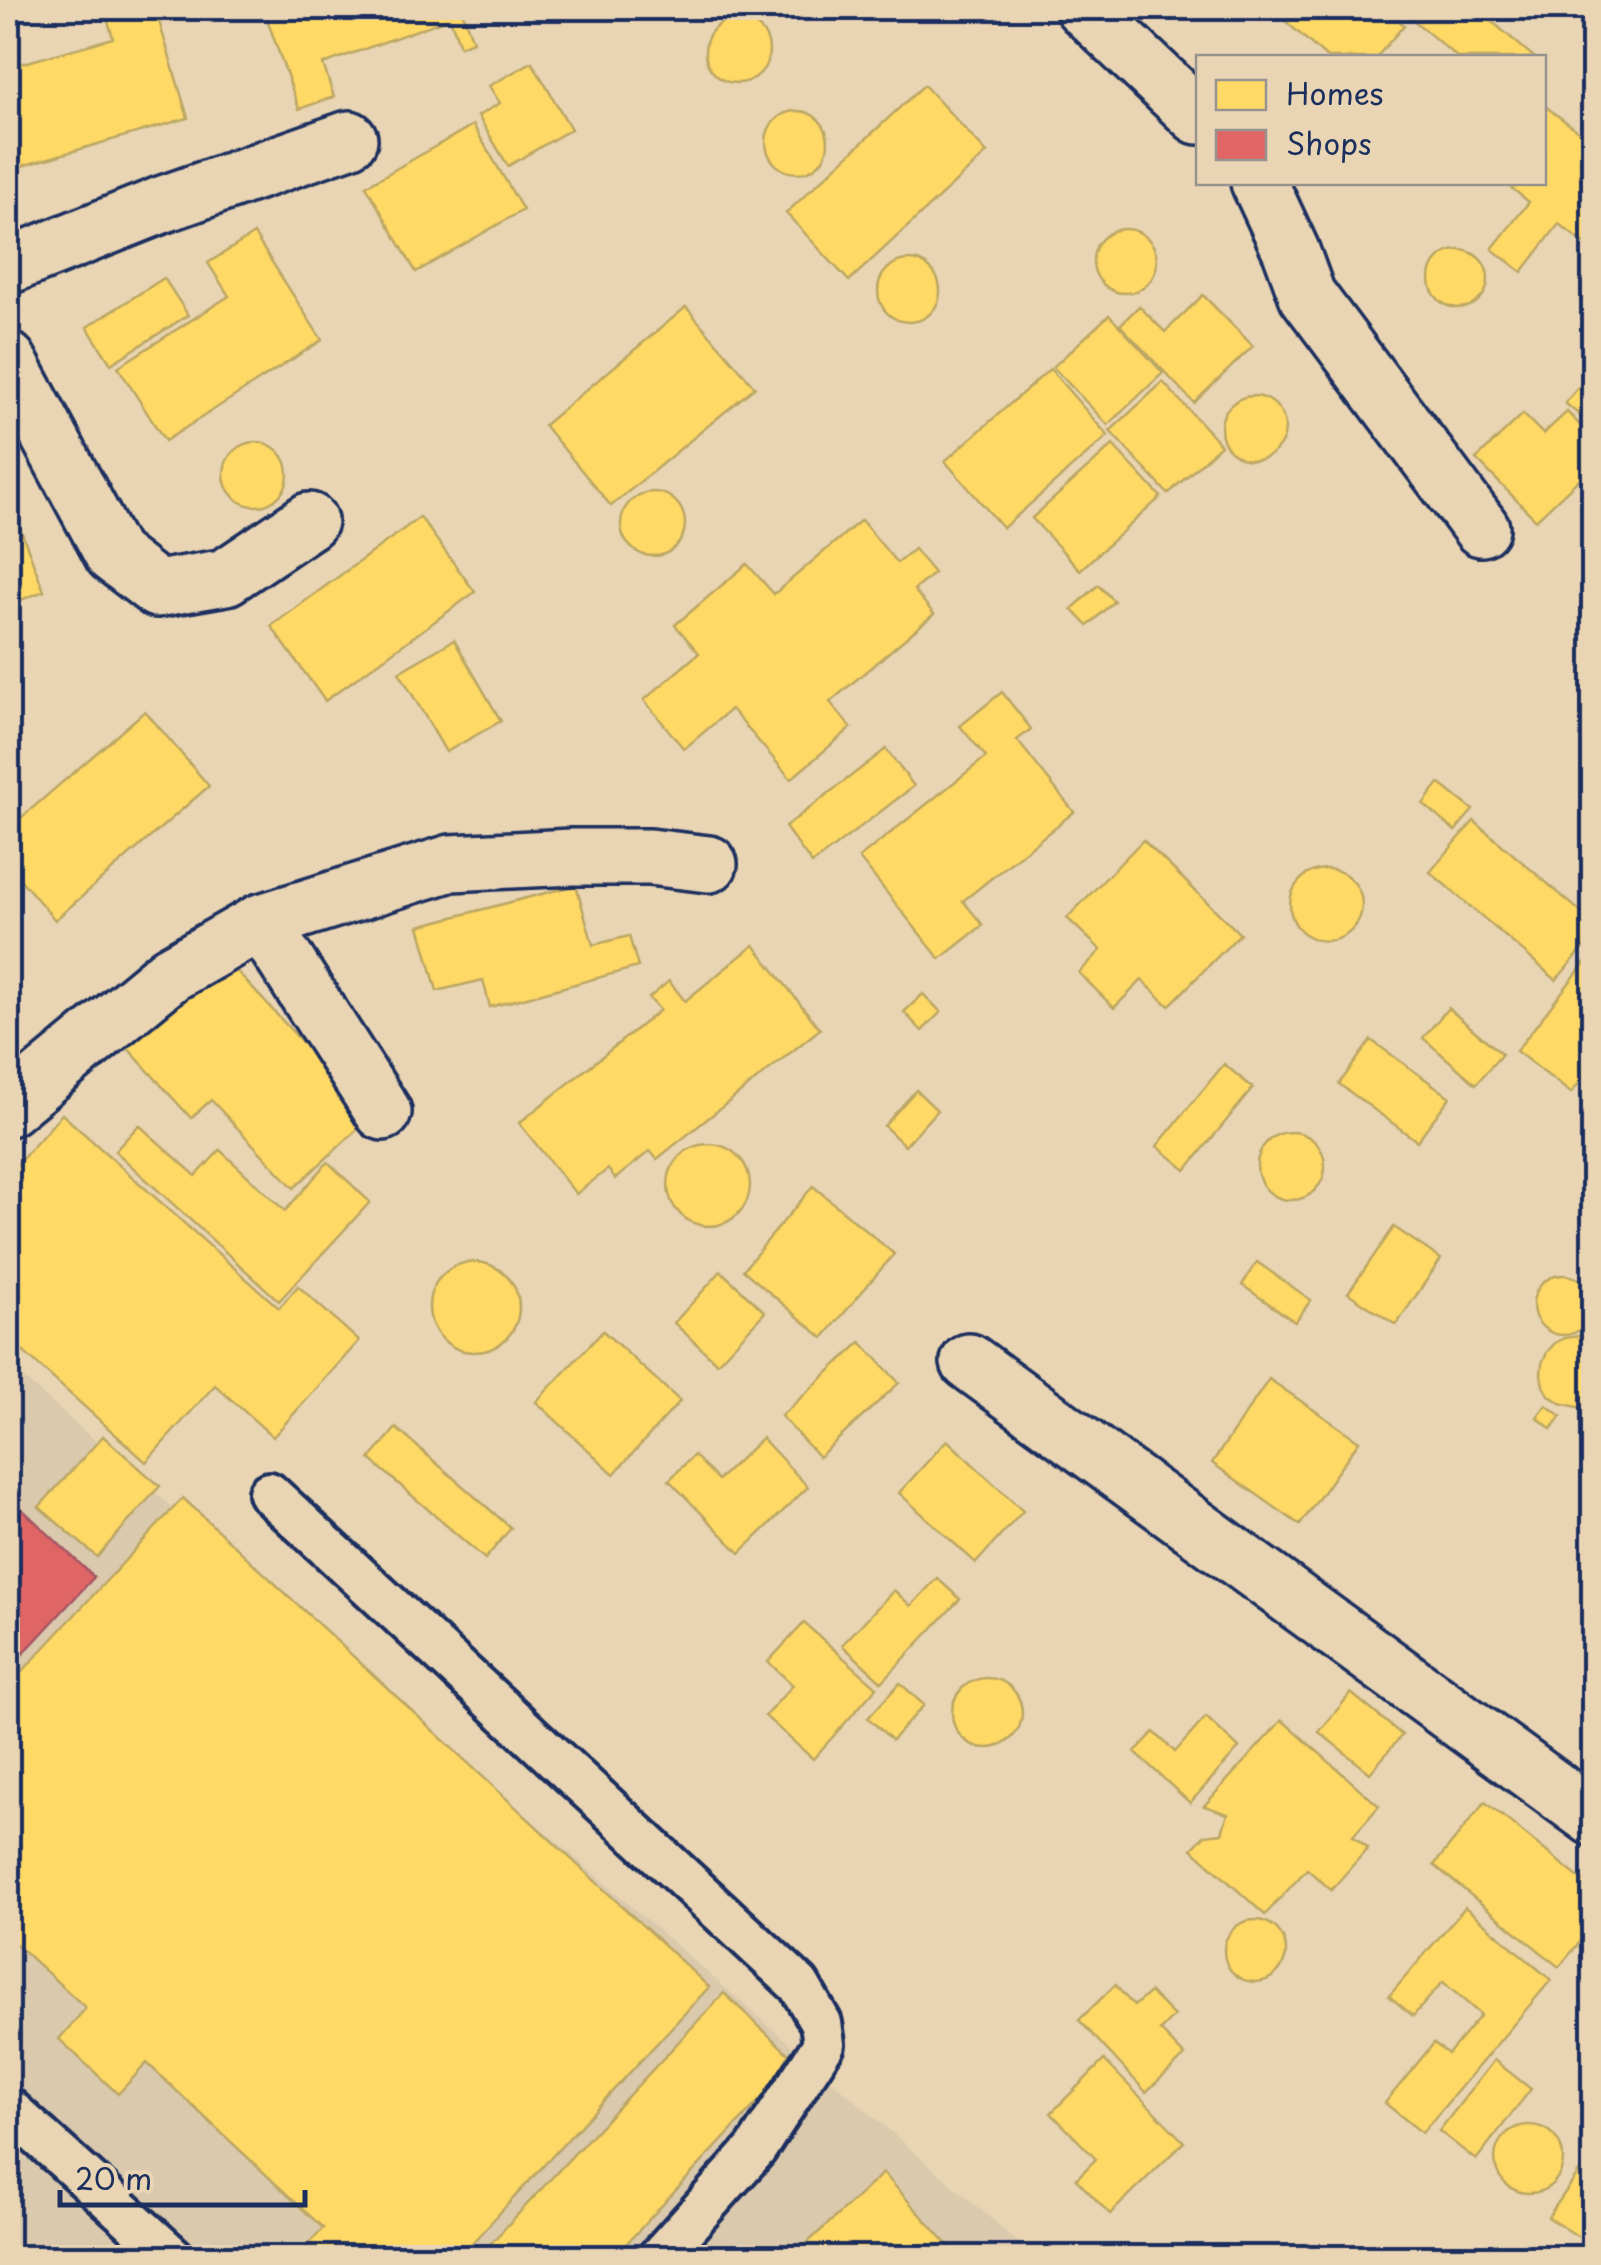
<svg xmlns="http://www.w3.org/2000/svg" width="1601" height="2265" font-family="'Playpen Sans',sans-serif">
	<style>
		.built { fill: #dac9ad }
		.homes { fill: #ffd966; stroke: #bba664; stroke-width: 2.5 }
		.shops { fill: #e06666; stroke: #a55664; stroke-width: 2.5 }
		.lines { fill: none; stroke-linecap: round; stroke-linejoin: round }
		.lane-casing { stroke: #1b2f5e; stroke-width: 48 }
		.street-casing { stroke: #1b2f5e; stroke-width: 62 }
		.lane { stroke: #e9d5b3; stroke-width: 40 }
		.street { stroke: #e9d5b3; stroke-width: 55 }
	</style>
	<rect width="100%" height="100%" fill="#e9d5b3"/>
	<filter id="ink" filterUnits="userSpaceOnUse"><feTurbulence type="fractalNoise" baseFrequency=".01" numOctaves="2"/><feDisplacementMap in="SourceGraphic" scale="20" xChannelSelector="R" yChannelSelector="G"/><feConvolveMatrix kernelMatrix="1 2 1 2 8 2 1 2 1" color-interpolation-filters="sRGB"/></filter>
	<g filter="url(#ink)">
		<!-- built -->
		<path class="built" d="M8 1365 1035 2257H8Z"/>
		<!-- homes -->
		<g class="homes">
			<path d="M131 8H155L188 118 8 170V61L10 67 113 38 106 14Z"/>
			<path d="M263 8H461L473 41 460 46 450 18 323 64 334 97 299 109Z"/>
			<path d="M1294 8H1385L1404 25 1376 58H1327L1283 19Z"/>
			<path d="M1399 8H1476L1535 58H1458Z"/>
			<circle cx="737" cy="51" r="32"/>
			<path d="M532 62 571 129 508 166 478 116 500 103 489 86Z"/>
			<path d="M924 85 987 153 849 281 786 213Z"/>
			<path d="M1545 106 1594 143V251L1559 224 1522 272 1492 249 1529 202 1504 182H1544V109Z"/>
			<circle cx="797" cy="142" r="31"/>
			<path d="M473 125 523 210 416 272 366 186Z"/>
			<circle cx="1125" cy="261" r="32"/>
			<path d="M254 234 322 340 165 441 118 367 229 296 208 263Z"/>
			<circle cx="1459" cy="279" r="29"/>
			<circle cx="909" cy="291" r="31"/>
			<path d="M164 278 188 315 111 364 87 327Z"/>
			<path d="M1203 295 1253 346 1194 403 1120 325 1139 306 1165 332Z"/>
			<path d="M686 307 755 387 611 506 544 425Z"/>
			<path d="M1109 315 1163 373 1108 425 1053 367Z"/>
			<path d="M1050 369 1108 436 1003 528 945 461Z"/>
			<path d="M1594 369V427L1565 403Z"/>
			<path d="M1163 382 1221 445 1168 494 1110 431Z"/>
			<circle cx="1253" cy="428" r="32"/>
			<path d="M1567 412 1594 439V465L1536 520 1476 459 1523 414 1543 434Z"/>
			<circle cx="256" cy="474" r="32"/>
			<path d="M1113 445 1161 497 1080 570 1032 518Z"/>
			<circle cx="653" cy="524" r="32"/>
			<path d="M8 496 44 591 8 605Z"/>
			<path d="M420 517 475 592 325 701 271 626Z"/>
			<path d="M861 520 897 563 914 549 934 573 914 590 934 614 830 702 851 728 791 779 731 709 684 749 644 700 699 653 675 625 747 564 774 594Z"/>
			<path d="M1098 585 1114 601 1088 626 1072 609Z"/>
			<path d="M454 640 501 721 446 752 399 672Z"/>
			<path d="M1002 692 1031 729 1017 740 1074 812 963 901 983 925 940 959 859 858 986 757 960 726Z"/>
			<path d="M145 711 209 786 55 920 8 865V829Z"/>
			<path d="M886 749 914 786 812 864 785 827Z"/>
			<path d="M1439 783 1473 810 1455 831 1423 804Z"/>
			<path d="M1474 821 1594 923V936L1556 980 1430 872Z"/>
			<path d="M1143 840 1240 934 1169 1006 1142 980 1114 1008 1079 973 1101 950 1067 918Z"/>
			<circle cx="1326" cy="905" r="36"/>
			<path d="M576 885 593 945 629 936 638 967 490 1007 483 980 437 991 419 926Z"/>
			<path d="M754 945 820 1029 657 1159 650 1151 615 1179 608 1169 576 1194 519 1123 660 1010 649 998 669 981 685 1001Z"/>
			<path d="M1594 951V1065L1571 1093 1516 1051Z"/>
			<path d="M221 954 371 1117 294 1188 211 1100 191 1118 124 1044Z"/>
			<path d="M923 994 941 1012 922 1031 904 1012Z"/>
			<path d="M1448 1008 1502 1054 1476 1084 1423 1038Z"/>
			<path d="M1371 1040 1450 1097 1417 1141 1339 1084Z"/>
			<path d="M1224 1064 1253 1088 1186 1170 1157 1146Z"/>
			<path d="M916 1090 937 1110 905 1146 884 1126Z"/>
			<path d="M62 1114 279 1308 298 1286 359 1341 273 1437 215 1385 146 1462 8 1338V1175Z"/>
			<path d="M139 1125 196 1176 220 1150 285 1211 328 1162 370 1202 279 1301 115 1151Z"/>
			<circle cx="1291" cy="1166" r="34"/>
			<circle cx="709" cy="1185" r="41"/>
			<path d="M813 1186 894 1254 823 1338 743 1270Z"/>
			<path d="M1394 1227 1441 1259 1396 1325 1348 1293Z"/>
			<path d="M1257 1262 1311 1300 1295 1322 1242 1285Z"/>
			<circle cx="474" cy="1307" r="45"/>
			<path d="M721 1271 765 1312 717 1363 674 1323Z"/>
			<circle cx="1563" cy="1305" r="30"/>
			<path d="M603 1331 680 1401 614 1474 536 1402Z"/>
			<path d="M1578 1336 1594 1341V1403L1582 1408 1560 1403 1550 1396 1543 1386 1541 1375 1542 1363 1547 1352 1555 1343 1565 1338Z"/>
			<path d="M861 1342 899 1383 819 1457 781 1416Z"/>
			<path d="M1269 1379 1359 1441 1300 1525 1212 1463Z"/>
			<path d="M1546 1405 1561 1416 1551 1429 1537 1417Z"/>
			<path d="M396 1428 511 1528 485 1559 370 1459Z"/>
			<path d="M103 1436 160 1486 97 1557 39 1507Z"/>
			<path d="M762 1438 808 1487 740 1553 669 1480 694 1455 718 1480Z"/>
			<path d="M947 1440 1023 1511 976 1563 899 1493Z"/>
			<path d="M183 1498 709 1987 458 2258H295L323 2228 147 2063 118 2094 59 2039 86 2008 8 1937V1687Z"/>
			<path d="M937 1578 960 1599 882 1682 842 1645 894 1590 911 1606Z"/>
			<path d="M804 1623 877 1687 813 1759 765 1716 793 1685 768 1662Z"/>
			<circle cx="987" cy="1713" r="35"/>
			<path d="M900 1683 924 1705 892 1740 868 1718Z"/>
			<path d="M1351 1693 1402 1735 1370 1773 1319 1732Z"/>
			<path d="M1206 1717 1239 1748 1190 1803 1135 1752 1154 1732 1175 1752Z"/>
			<path d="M1282 1720 1379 1806 1353 1836 1368 1848 1331 1890 1307 1869 1265 1915 1192 1849 1205 1835 1222 1833 1228 1814 1204 1806Z"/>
			<path d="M1485 1802 1594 1890V1925L1559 1967 1434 1865Z"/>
			<path d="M1465 1907 1551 1980 1422 2133 1385 2103 1434 2043 1448 2054 1481 2015 1443 1982 1413 2016 1389 1996Z"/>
			<circle cx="1255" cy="1951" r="31"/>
			<path d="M1115 1985 1134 2006 1150 1992 1174 2016 1160 2030 1185 2056 1146 2092 1079 2020Z"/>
			<path d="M724 1993 796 2061 613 2258H477Z"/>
			<path d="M1104 2060 1184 2142 1110 2214 1076 2179 1096 2159 1051 2113Z"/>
			<path d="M1494 2060 1531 2089 1476 2160 1439 2131Z"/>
			<circle cx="1529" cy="2159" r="34"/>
			<path d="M1589 2158 1594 2161V2247L1548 2217Z"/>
			<path d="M883 2173 960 2258H791Z"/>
		</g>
		<!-- shops -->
		<path class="shops" d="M8 1496 94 1577 8 1670Z"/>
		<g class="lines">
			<defs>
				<g id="lane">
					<path d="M269 1493 799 1985 821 2023 824 2044 756 2149 658 2258"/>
					<path d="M8 2108 174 2258"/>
				</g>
				<g id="street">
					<path d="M1084 8 1198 116"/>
					<path d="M1259 182 1291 251 1307 295 1481 528"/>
					<path d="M8 266 161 205 349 139"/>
					<path d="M8 360 113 555 157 589 226 577 309 521"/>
					<path d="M261 922 383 1112"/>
					<path d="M8 1108 170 974 261 922 451 863 572 857H649L709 864"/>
					<path d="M969 1362 1594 1818"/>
				</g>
			</defs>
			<!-- lane casing -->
			<use href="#lane" class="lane-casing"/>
			<!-- street casing -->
			<use href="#street" class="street-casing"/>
			<!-- lane -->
			<use href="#lane" class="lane"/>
			<!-- street -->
			<use href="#street" class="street"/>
		</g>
	</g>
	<!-- margin -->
	<rect width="1601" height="2265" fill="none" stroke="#e9d5b3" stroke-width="40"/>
	<rect x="20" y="20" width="1561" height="2225" fill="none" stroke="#1b2f5e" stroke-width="4" filter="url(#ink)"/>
	<!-- legend -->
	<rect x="1196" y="55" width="350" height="130" fill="#e9d5b3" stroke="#979391" stroke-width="2.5"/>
	<rect x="1216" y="80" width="50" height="30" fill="#ffd966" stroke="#979391" stroke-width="2.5"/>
	<text x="1286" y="105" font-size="30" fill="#1b2f5e">Homes</text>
	<rect x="1216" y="130" width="50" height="30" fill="#e06666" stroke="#979391" stroke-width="2.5"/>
	<text x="1286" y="155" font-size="30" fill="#1b2f5e">Shops</text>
	<!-- scale -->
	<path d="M60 2190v15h245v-15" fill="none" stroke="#1b2f5e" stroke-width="5"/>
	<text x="75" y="2190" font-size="30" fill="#1b2f5e" stroke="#e9d5b3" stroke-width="8" paint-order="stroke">20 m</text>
</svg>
